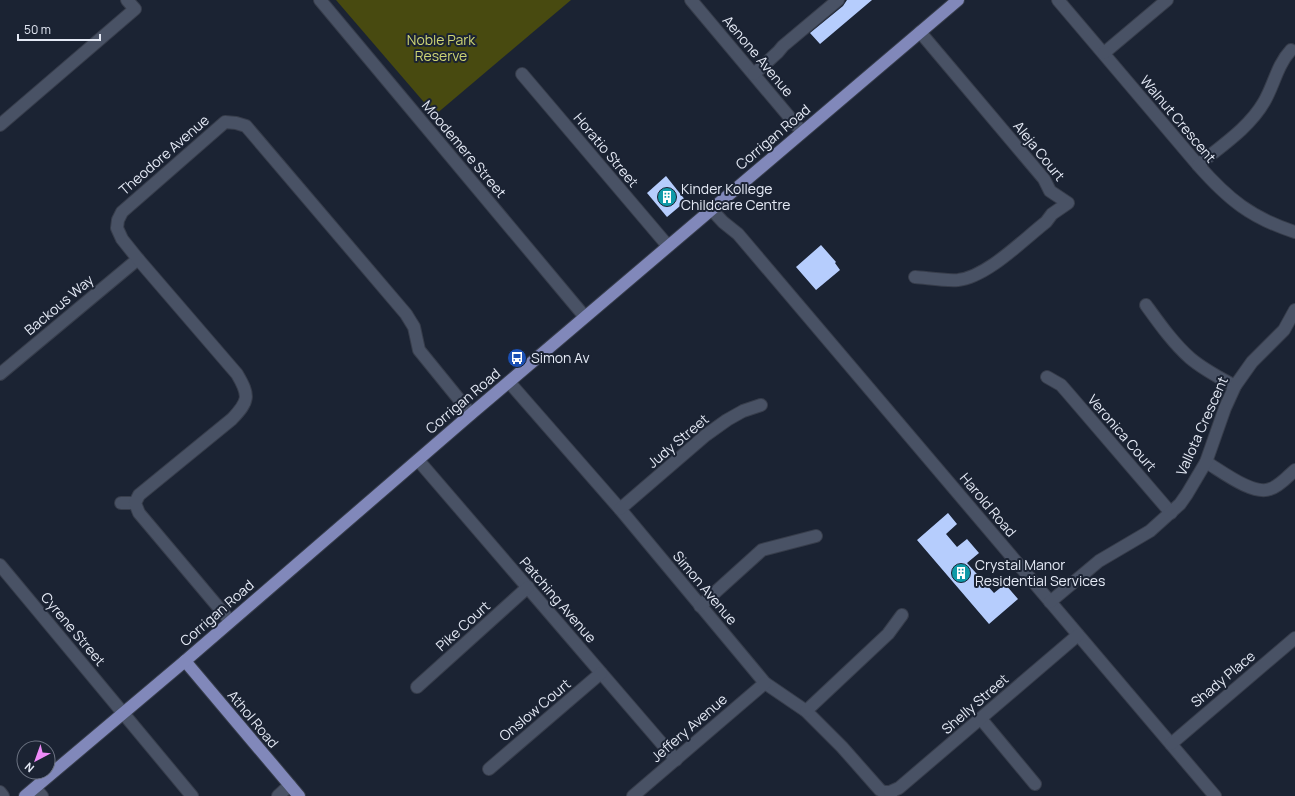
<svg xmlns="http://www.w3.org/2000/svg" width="1295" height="796" font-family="Manrope,sans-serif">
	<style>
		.green { fill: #484a10 }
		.building { fill: #b6cdfd }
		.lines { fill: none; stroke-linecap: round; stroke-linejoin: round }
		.minor-casing { stroke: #373d4b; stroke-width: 14 }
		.major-casing { stroke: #373d4b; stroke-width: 14 }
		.minor { stroke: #495265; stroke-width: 12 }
		.major { stroke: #8188ba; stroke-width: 12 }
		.labels { text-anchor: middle; stroke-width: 4; stroke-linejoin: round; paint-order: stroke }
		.park-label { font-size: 14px; fill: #cfd574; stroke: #1b2333 }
		.street-label { font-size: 14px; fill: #e4e9f5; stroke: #1b2333 }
		.poi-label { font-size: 14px; fill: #e4e9f5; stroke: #1b2333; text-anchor: start }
	</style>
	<rect width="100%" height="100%" fill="#1b2333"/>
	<!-- green -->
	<path class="green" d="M336 0H571L435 115Z"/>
	<!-- building -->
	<g class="building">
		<path d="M847 0H872L820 44 810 33 843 6Z"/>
		<path d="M666 176 686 201 667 217 647 193Z"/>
		<path d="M821 245 836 262 835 263 840 270 816 290 796 267Z"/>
		<path d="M948 513 957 524 946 534 957 547 967 539 979 553 967 563 994 593 1005 584 1018 599 989 624 917 540Z"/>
	</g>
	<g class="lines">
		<defs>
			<g id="minor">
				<path d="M320 0 585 317"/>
				<path d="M691 0 802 132"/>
				<path d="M1058 0 1198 165C1228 199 1251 218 1295 232"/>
				<path d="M1104 53 1167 0"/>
				<path d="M522 74 668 246"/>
				<path d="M754 74 778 52 783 46 838 0"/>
				<path d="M0 125 135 9 127 0"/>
				<path d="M1198 165C1221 146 1249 128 1264 102 1274 85 1277 65 1291 50"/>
				<path d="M711 209 723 222 738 234 1215 796"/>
				<path d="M915 277C928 278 945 281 958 280 987 277 1023 240 1046 222L1052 214 1068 203 1050 191 1044 179 920 32"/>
				<path d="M1146 305C1159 323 1173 343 1190 358 1204 370 1220 378 1235 386"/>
				<path d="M0 374 138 259"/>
				<path d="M1047 377 1061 385 1068 393 1171 513"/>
				<path d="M509 382 620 509 765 683 806 711 842 747 880 790 884 792H890L891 796"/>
				<path d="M418 460 676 760"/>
				<path d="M1206 462C1220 470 1253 496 1270 489 1280 486 1288 476 1295 470"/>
				<path d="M121 503H135"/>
				<path d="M620 509 706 435 727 420 743 411 761 405"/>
				<path d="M0 565 192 796"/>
				<path d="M1050 602 1099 561 1150 531 1180 504 1187 494 1206 462 1225 408 1235 386 1252 362 1284 330 1295 310"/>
				<path d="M700 606 762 550 816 536"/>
				<path d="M230 621 139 513 135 503 139 495 232 419C249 401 250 396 237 374L138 259 122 239 117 228 118 220 122 212 225 122 236 123 246 126 406 314 414 327 419 350 471 414"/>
				<path d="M417 687 528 587"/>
				<path d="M806 711 888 634 902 615"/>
				<path d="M981 719 1035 784"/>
				<path d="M1171 744 1295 638"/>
				<path d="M489 769 601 673"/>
				<path d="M35 788 42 796"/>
				<path d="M0 792 3 796"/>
				<path d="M890 792 899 788 1078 635"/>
				<path d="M278 796 290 785"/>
				<path d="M633 796 765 683"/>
			</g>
			<g id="major">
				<path d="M185 661 299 796"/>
				<path d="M25 796 185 661 471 414 958 0"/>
			</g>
		</defs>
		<!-- minor casing -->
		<use href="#minor" class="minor-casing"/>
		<!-- major casing -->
		<use href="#major" class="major-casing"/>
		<!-- minor -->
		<use href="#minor" class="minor"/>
		<!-- major -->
		<use href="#major" class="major"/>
	</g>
	<!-- icons -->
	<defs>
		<symbol id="building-disc" viewBox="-11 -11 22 22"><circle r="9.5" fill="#0f9aa8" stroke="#1b2333"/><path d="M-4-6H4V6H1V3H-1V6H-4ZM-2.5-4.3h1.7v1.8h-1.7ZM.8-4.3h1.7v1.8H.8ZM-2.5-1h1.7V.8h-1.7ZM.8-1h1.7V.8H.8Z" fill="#fff"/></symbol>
		<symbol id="bus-disc" viewBox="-11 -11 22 22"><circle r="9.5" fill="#1a4fb4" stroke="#1b2333"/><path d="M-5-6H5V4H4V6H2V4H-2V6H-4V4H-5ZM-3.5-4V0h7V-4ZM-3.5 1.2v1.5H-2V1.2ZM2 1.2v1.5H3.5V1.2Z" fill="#fff"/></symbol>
	</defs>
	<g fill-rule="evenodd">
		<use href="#building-disc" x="656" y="186" width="22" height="22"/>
		<use href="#bus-disc" x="506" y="347" width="22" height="22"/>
		<use href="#building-disc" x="950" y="562" width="22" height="22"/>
	</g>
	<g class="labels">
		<!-- park labels -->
		<g class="park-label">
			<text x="441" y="45">Noble Park<tspan x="441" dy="16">Reserve</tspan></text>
		</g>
		<!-- street labels -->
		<g class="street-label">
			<text transform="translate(758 56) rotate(50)" y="5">Aenone Avenue</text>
			<text transform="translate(1178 119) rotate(50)" y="5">Walnut Crescent</text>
			<text transform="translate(773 137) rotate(-40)" y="5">Corrigan Road</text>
			<text transform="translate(464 149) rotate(50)" y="5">Moodemere Street</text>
			<text transform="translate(606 150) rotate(50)" y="5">Horatio Street</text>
			<text transform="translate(1039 151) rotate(51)" y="5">Aleja Court</text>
			<text transform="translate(164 155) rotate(-41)" y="5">Theodore Avenue</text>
			<text transform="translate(59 305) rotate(-40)" y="5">Backous Way</text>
			<text transform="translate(463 401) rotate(-40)" y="5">Corrigan Road</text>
			<text transform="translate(1202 426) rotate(-66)" y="5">Vallota Crescent</text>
			<text transform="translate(1122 433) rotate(49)" y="5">Veronica Court</text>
			<text transform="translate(678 441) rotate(-40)" y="5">Judy Street</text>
			<text transform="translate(988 505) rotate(50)" y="5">Harold Road</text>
			<text transform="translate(705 588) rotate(50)" y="5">Simon Avenue</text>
			<text transform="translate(558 600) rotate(49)" y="5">Patching Avenue</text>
			<text transform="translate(217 613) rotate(-41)" y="5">Corrigan Road</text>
			<text transform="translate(463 626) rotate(-42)" y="5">Pike Court</text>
			<text transform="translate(73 629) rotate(50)" y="5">Cyrene Street</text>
			<text transform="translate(1223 679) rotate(-40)" y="5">Shady Place</text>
			<text transform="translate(975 704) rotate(-41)" y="5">Shelly Street</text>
			<text transform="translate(535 710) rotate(-40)" y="5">Onslow Court</text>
			<text transform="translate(253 719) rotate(50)" y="5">Athol Road</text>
			<text transform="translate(689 728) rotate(-41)" y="5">Jeffery Avenue</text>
		</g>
		<!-- poi labels -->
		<g class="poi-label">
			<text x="681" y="194">Kinder Kollege<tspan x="681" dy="16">Childcare Centre</tspan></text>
			<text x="531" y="363">Simon Av</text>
			<text x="975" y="570">Crystal Manor<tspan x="975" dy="16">Residential Services</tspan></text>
		</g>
	</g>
	<!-- north arrow -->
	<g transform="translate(36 760) rotate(221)"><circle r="19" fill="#1b2333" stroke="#6b7281"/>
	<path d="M0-3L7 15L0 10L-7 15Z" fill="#ee8bf8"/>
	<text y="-6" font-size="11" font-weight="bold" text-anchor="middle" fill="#e4e9f5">N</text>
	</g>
	<!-- scale -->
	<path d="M18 34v6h82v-6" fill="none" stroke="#e4e9f5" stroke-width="2"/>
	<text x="24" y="34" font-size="12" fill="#e4e9f5" stroke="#1b2333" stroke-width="3" paint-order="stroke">50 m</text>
</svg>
